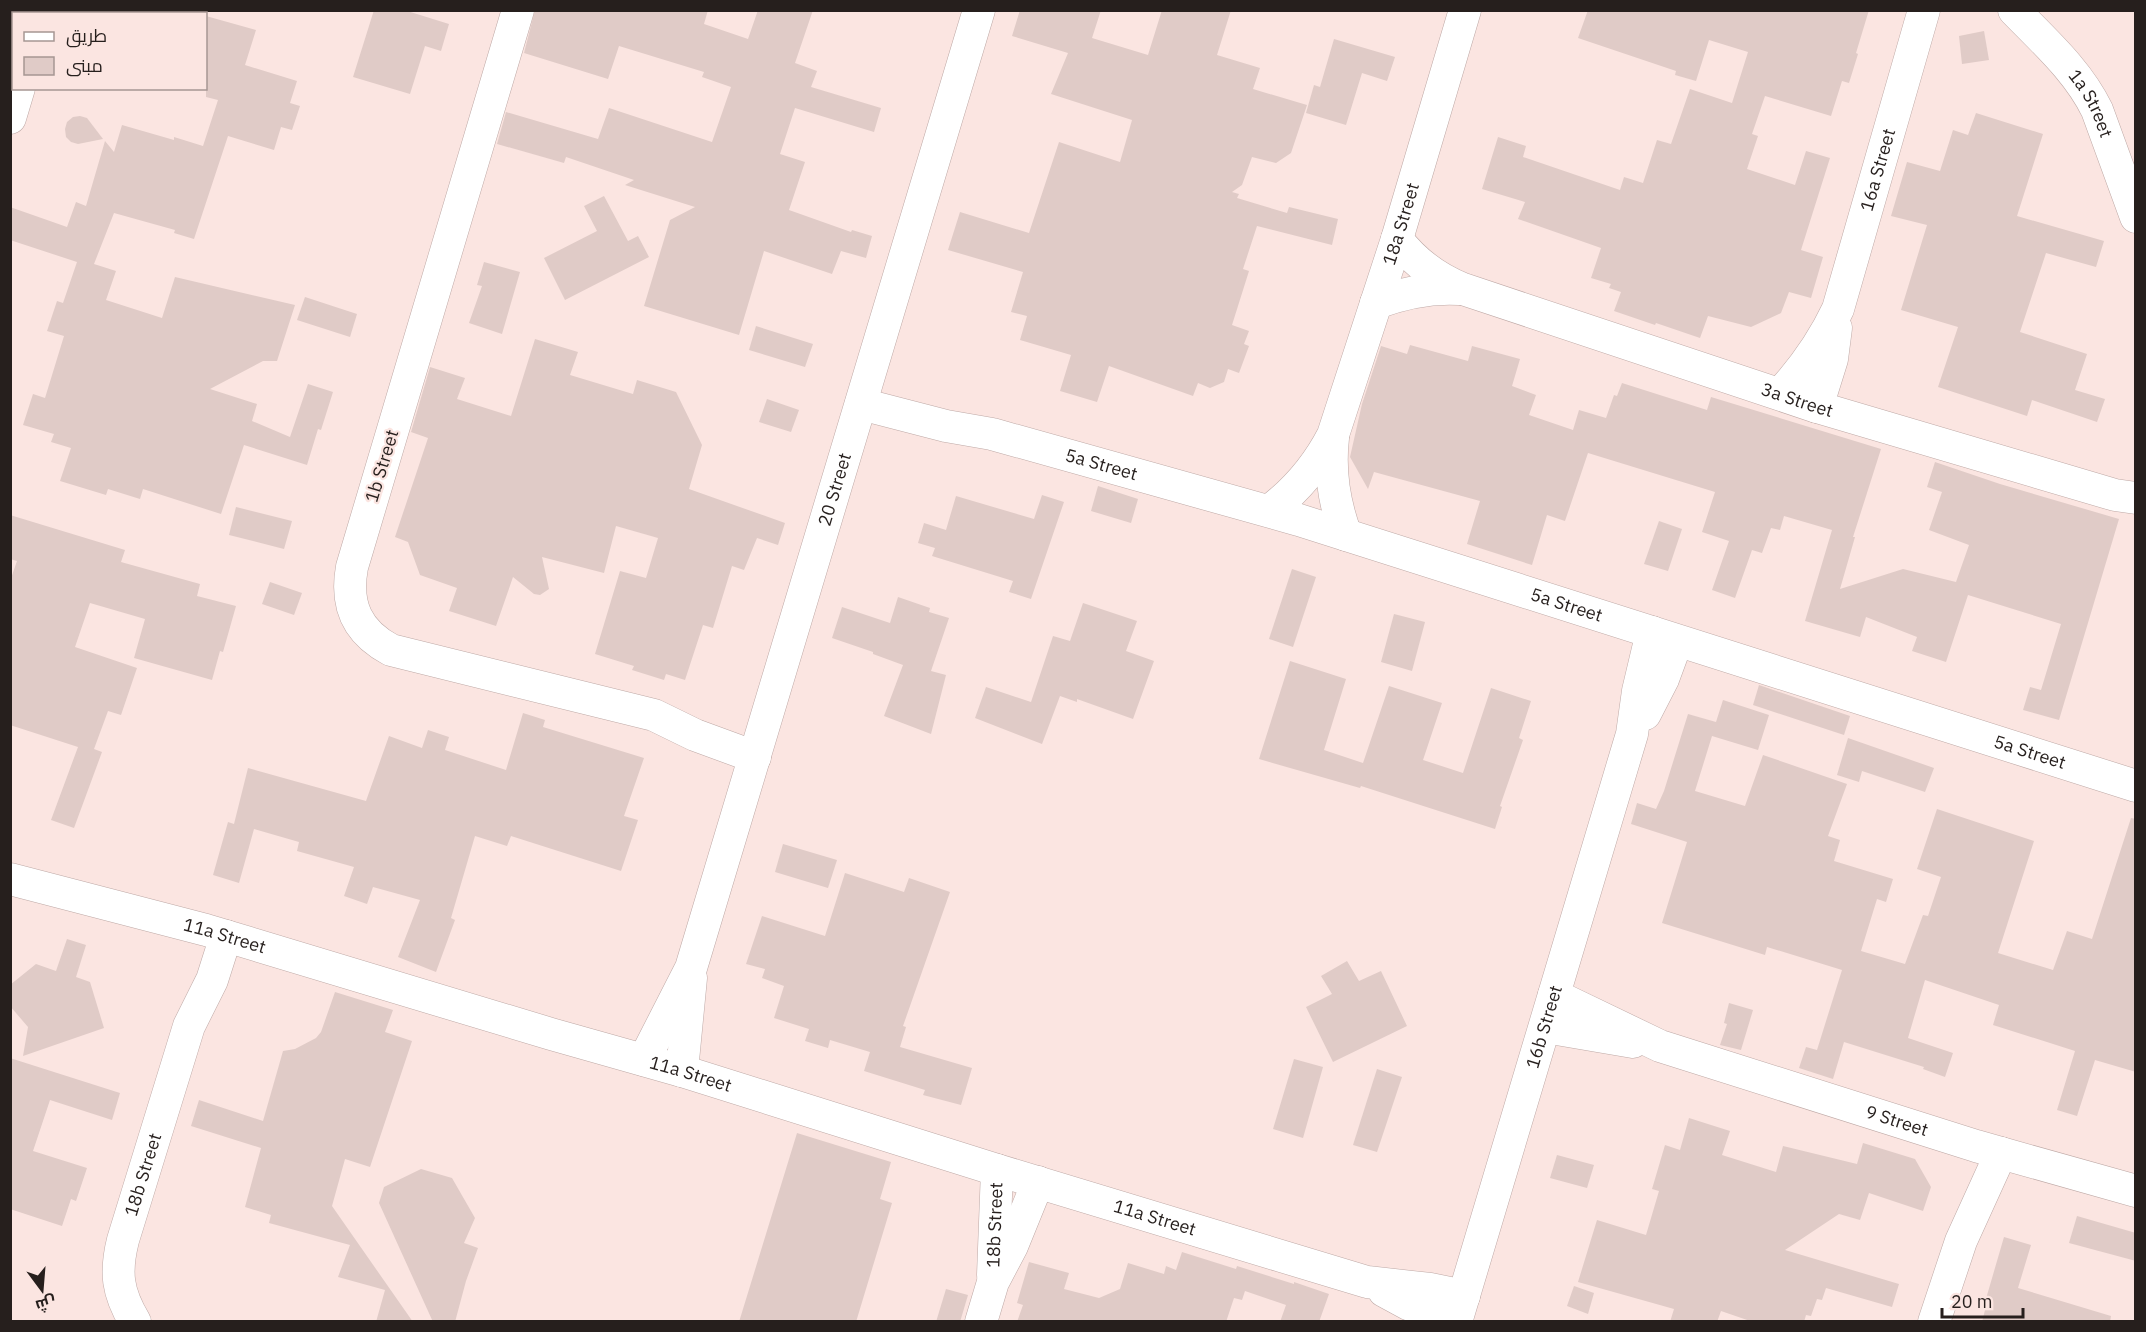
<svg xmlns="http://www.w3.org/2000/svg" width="2146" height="1332" font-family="'IBM Plex Sans',Cairo,sans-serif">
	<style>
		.building { fill: #e0cbc7 }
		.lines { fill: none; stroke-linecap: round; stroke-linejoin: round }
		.minor-casing { stroke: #bea9a6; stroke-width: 33 }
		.minor { stroke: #fff; stroke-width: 32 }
		.labels { text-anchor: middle; stroke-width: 4.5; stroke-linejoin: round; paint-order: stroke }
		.street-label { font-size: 18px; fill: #261f1d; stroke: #fbe5e1 }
	</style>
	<rect width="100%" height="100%" fill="#fbe5e1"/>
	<!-- building -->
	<g class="building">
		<path d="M374 10H404L449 24 441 51 425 46 410 94 353 77Z"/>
		<path d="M535 10H708L704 24 748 39 758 10H813L795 63 817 71 811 87 881 108 874 132 795 108 780 154 805 162 789 210 851 232 852 230 872 236 866 258 841 251 832 274 764 251 739 335 644 306 670 220 695 207 625 185 634 180 566 157 564 163 497 144 506 112 598 139 609 108 712 142 731 87 702 77 704 72 619 46 608 79 524 53Z"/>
		<path d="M1020 10H1101L1092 38 1148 55 1162 10H1231L1217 55 1260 68 1253 89 1307 105 1291 153 1276 163 1252 157 1242 185 1232 192 1239 194 1237 198 1287 213 1289 207 1338 219 1332 245 1257 226 1243 269 1249 271 1232 325 1249 331 1244 344 1249 346 1239 373 1228 369 1224 382 1210 388 1198 383 1193 396 1109 366 1097 402 1060 391 1071 355 1020 340 1027 316 1011 312 1023 272 948 250 960 212 1029 233 1059 142 1120 162 1132 120 1051 94 1068 53 1012 36Z"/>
		<path d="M1588 10H1869L1856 53 1858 54 1849 83 1842 81 1831 116 1765 96 1752 134 1758 136 1747 169 1795 185 1806 151 1830 158 1801 250 1823 257 1811 298 1789 292 1781 313 1751 327 1708 316 1700 338 1656 323 1655 325 1614 311 1621 292 1609 288 1611 284 1591 278 1601 248 1518 219 1525 202 1482 189 1498 137 1526 146 1523 157 1620 190 1624 177 1643 183 1657 140 1671 144 1690 89 1732 103 1748 52 1709 40 1696 81 1675 75 1676 71 1578 38Z"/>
		<path d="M206 16 256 30 245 65 297 81 290 103 300 106 292 130 281 127 274 150 228 136 194 239 174 233 175 230 114 213 94 264 116 271 106 300 162 318 175 277 295 305 277 361H263L210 389 257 404 252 421 290 437 308 384 333 392 321 430 318 429 307 465 244 445 221 514 143 489 140 499 108 489 106 495 60 481 71 448 51 442 54 434 23 425 33 394 45 398 64 336 47 331 57 301 63 303 77 262 10 240V207L67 227 76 202 86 206 105 141 114 152 122 125 174 140V137L203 146 218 100 206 97Z"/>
		<path d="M1984 31 1989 60 1962 64 1959 36Z"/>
		<path d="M1334 39 1395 57 1387 81 1362 73 1346 125 1306 113 1314 85 1320 87Z"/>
		<path d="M1976 113 2043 134 2017 216 2104 241 2096 267 2046 253 2020 332 2087 354 2075 390 2105 399 2097 422 2032 400 2027 416 1938 387 1958 327 1901 310 1927 225 1891 216 1907 162 1940 171 1953 130 1968 135Z"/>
		<path d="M80 116 87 118 103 139 78 144 71 142 66 137 65 129 67 122 73 117Z"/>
		<path d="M604 196 628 241 638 236 649 257 565 300 544 258 597 231 584 206Z"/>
		<path d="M484 262 520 272 502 334 469 323 482 286 477 285Z"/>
		<path d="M305 297 357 314 350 337 297 320Z"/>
		<path d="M756 326 813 344 805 367 749 350Z"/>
		<path d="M535 339 578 352 570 375 633 394 637 380 676 392 702 445 689 489 785 523 778 545 757 538 744 570 732 566 713 628 703 625 685 680 666 674 664 680 632 670 634 666 595 654 620 571 646 578 658 538 616 526 604 573 542 557 549 589 540 595 534 594 513 577 496 626 449 611 457 588 420 575 408 542 395 537 428 438 411 432 430 367 465 378 457 399 511 416Z"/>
		<path d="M1410 345 1468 361 1472 346 1520 359 1512 386 1536 395 1529 415 1573 430 1579 410 1606 418 1614 395 1617 396 1622 383 1707 410 1711 397 1881 449 1853 537H1855L1840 589 1903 569 1956 582 1969 545 1929 530 1942 492 1927 487 1935 462 2000 484 2119 519 2059 720 2023 710 2030 687 2041 690 2061 624 1968 595 1946 662 1912 651 1917 637 1866 617 1860 637 1805 621 1832 530 1784 516 1780 530 1771 528 1762 553 1752 550 1735 598 1712 590 1729 541 1702 532 1715 492 1588 453 1565 521 1547 515 1532 565 1467 544 1480 501 1374 472 1368 489 1350 457 1362 404 1381 346 1407 354Z"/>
		<path d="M767 399 799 410 791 432 759 422Z"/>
		<path d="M1098 486 1138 499 1131 523 1091 511Z"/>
		<path d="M1042 495 1064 502 1031 599 1009 592 1013 581 932 556 935 548 918 543 924 523 946 530 956 496 1034 519Z"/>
		<path d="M236 507 292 521 284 549 229 535Z"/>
		<path d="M10 515 125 550 121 562 200 584 197 596 236 606 223 652 220 651 212 680 134 658 145 619 90 603 75 647 137 668 121 715 108 711 94 749 102 752 74 828 51 820 78 747 10 725V581L17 561 10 559Z"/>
		<path d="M1659 521 1682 529 1668 571 1644 564Z"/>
		<path d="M1292 569 1316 577 1293 647 1269 639Z"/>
		<path d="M270 582 302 593 294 615 262 604Z"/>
		<path d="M898 597 930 608 929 612 949 618 931 671 946 675 931 734 884 716 903 665 873 654V652L832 638 842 607 890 623Z"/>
		<path d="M1083 603 1137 621 1126 651 1154 661 1133 719 1077 699V702L1060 696 1042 744 975 718 986 687 1031 702 1053 636 1070 641Z"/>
		<path d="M1394 614 1425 622 1412 671 1381 662Z"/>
		<path d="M1290 661 1346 679 1324 750 1363 763 1389 686 1442 703 1423 760 1463 773 1491 688 1531 701 1519 738 1523 740 1500 806 1502 807 1495 829 1361 786 1360 788 1259 759Z"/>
		<path d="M1759 685 1850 716 1844 735 1753 705Z"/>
		<path d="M1723 700 1769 715 1758 750 1712 736 1695 791 1745 806 1763 755 1847 784 1828 836 1840 840 1834 861 1893 879 1886 902 1877 899 1861 951 1905 964 1923 915 1928 916 1941 877 1917 869 1937 809 2034 841 1998 953 2053 970 2067 931 2092 939 2131 818 2136 819V1072L2095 1060 2077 1116 2057 1110 2075 1051 1993 1025 1999 1005 1925 980 1908 1038 1953 1053 1945 1077 1923 1069 1924 1067 1844 1042 1833 1079 1799 1068 1806 1047 1817 1050 1842 970 1767 947 1765 955 1662 923 1687 842 1631 824 1637 803 1656 809 1664 791 1688 714 1716 722Z"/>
		<path d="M523 713 545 720 543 727 644 758 624 816 638 820 621 871 511 836 507 846 475 836 451 918 455 920 436 972 398 957 420 900 373 887 367 904 344 896 354 867 297 851 299 842 254 829 239 883 213 875 228 822 234 824 248 768 366 801 389 736 422 748 428 730 449 737 445 750 506 770Z"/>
		<path d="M1848 738 1934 768 1925 792 1862 771 1859 782 1837 775Z"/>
		<path d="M783 844 837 860 828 888 775 872Z"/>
		<path d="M845 873 904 892 909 878 950 892 903 1026 906 1027 900 1047 972 1068 961 1105 923 1095 925 1090 864 1071 870 1052 830 1040 828 1048 805 1041 809 1029 774 1018 784 986 762 978 765 969 746 964 762 916 825 936Z"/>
		<path d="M67 939 86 945 76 977 90 982 104 1028 23 1056 28 1027 10 1006V985L36 964 56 971Z"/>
		<path d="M1347 961 1359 981 1381 971 1407 1026 1333 1062 1306 1007 1332 994 1321 976Z"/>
		<path d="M335 992 393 1010 385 1032 412 1041 370 1167 345 1159 332 1206 413 1322H376L385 1290 338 1277 350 1245 269 1223 271 1215 245 1207 261 1148 191 1126 199 1100 263 1121 283 1051 295 1049 316 1038 321 1032Z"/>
		<path d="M1729 1003 1753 1010 1741 1050 1720 1045 1727 1024 1724 1023Z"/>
		<path d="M10 1058 120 1093 112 1120 50 1100 33 1151 87 1168 76 1201 71 1199 62 1226 10 1209Z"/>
		<path d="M1294 1059 1323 1067 1303 1138 1273 1129Z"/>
		<path d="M1377 1069 1402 1077 1377 1152 1353 1145Z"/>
		<path d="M1689 1118 1730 1131 1722 1155 1776 1172 1783 1146 1857 1164 1863 1143 1915 1159 1931 1187 1923 1211 1869 1193 1860 1220 1839 1214 1785 1250 1899 1284 1892 1307 1826 1288 1822 1300 1817 1299 1811 1316 1806 1315 1804 1322H1753L1721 1311 1717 1322H1670L1674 1309 1578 1282 1597 1220 1646 1235 1659 1191 1652 1189 1665 1145 1680 1150Z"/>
		<path d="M797 1133 891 1162 880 1199 892 1203 856 1322H739Z"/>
		<path d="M1557 1155 1594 1165 1587 1188 1550 1178Z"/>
		<path d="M421 1169 452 1178 475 1218 464 1243 478 1248 466 1281 455 1322H433L379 1203 384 1187Z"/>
		<path d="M2077 1216 2136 1233V1261L2069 1243Z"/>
		<path d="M2004 1237 2031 1245 2018 1288 2111 1316 2110 1322H1982L1985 1310 1983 1309Z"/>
		<path d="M1182 1252 1236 1269 1237 1266 1294 1284V1282L1329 1294 1319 1322H1280L1286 1305 1245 1291 1242 1300 1234 1298 1226 1322H1017L1023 1305 1017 1303 1029 1262 1069 1273 1064 1289 1099 1298 1120 1289 1128 1263 1164 1274 1166 1266 1176 1270Z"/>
		<path d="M1574 1286 1594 1293 1588 1314 1567 1306Z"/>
		<path d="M946 1289 968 1295 960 1322H936Z"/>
	</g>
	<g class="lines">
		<defs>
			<g id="minor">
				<path d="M518 10 352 567C345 605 357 632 391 650L654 715 695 735 755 757"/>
				<path id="s1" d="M2014 10C2045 42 2078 71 2097 110L2136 217"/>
				<path d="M42 14 43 10"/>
				<path d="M10 118 19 88"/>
				<path id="s2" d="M1397 239C1415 263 1436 278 1463 289L1817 407 2115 495 2136 498"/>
				<path d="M1376 303C1403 293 1430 287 1460 289"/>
				<path id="s3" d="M1780 394C1804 368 1823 341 1838 309L1924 10"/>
				<path id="s4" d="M861 404 946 426 992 434 1299 520 2136 786"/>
				<path d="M1817 407 1832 359 1836 328"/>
				<path d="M1333 438C1329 473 1334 503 1346 535"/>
				<path id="s5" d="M1269 511C1297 490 1317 466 1333 435L1397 239 1465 10"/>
				<path d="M1645 714 1663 679 1677 641"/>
				<path id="s6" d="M10 879 206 930 551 1034 682 1071 997 1170 1367 1282 1430 1289 1464 1296"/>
				<path id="s7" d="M1554 995 1660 1046 1976 1146 2136 1191"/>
				<path d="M1545 1027 1633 1042"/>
				<path id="s8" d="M644 1060 691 968 979 10"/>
				<path d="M682 1071 691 978"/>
				<path id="s9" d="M993 1275 997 1170"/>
				<path d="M1384 1291 1408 1304 1452 1322"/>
				<path id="s10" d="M135 1322C117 1292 115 1272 123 1240L189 1026 212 980 226 936"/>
				<path d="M981 1322 993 1282 1012 1246 1038 1182"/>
				<path id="s11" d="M1456 1322 1632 734 1638 691 1652 632"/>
				<path d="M1934 1322 1961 1241 2001 1153"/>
			</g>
		</defs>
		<!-- minor casing -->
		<use href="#minor" class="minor-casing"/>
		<!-- minor -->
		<use href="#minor" class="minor"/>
	</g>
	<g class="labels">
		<!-- street labels -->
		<g class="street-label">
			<text dy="6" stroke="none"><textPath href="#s1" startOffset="122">1a Street</textPath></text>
			<text dy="6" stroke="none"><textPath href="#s3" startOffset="248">16a Street</textPath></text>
			<text dy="6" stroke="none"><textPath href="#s5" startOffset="322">18a Street</textPath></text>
			<text dy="6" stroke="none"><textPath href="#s2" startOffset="436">3a Street</textPath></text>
			<text dy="6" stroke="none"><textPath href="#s4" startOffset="248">5a Street</textPath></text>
			<text transform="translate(382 466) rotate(-73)" y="6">1b Street</text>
			<text dy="6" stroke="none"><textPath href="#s8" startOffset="603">20 Street</textPath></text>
			<text dy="6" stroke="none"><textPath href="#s4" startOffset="734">5a Street</textPath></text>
			<text dy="6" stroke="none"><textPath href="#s4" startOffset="1220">5a Street</textPath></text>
			<text dy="6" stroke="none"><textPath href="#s6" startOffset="222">11a Street</textPath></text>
			<text dy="6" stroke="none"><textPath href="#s11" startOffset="308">16b Street</textPath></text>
			<text dy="6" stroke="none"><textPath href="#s6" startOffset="708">11a Street</textPath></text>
			<text dy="6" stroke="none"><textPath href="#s7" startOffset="366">9 Street</textPath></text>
			<text dy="6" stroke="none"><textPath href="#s10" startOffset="154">18b Street</textPath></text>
			<text dy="6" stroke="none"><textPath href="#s6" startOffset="1194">11a Street</textPath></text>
			<text dy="6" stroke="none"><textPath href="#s9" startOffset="50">18b Street</textPath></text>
		</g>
	</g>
	<!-- border -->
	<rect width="2146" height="1332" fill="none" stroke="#261f1d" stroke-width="24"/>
	<!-- legend -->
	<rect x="12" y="12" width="195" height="78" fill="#fbe5e1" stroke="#a69693" stroke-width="1.5"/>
	<rect x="24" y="32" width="30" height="9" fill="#ffffff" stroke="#a69693" stroke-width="1.5"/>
	<text x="66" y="42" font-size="18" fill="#261f1d">طريق</text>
	<rect x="24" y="57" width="30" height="18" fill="#e0cbc7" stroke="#a69693" stroke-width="1.5"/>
	<text x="66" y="72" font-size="18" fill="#261f1d">مبنى</text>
	<!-- north arrow -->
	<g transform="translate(42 1290) rotate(164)" stroke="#fbe5e1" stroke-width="4.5" paint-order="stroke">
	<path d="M0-4.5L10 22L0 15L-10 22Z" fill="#261f1d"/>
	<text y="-9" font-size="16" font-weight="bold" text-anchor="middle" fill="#261f1d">ش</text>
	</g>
	<!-- scale -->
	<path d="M1942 1308v9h81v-9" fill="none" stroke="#261f1d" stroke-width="3"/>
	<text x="1951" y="1308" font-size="18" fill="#261f1d" stroke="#fbe5e1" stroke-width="4.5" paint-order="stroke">20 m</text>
</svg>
